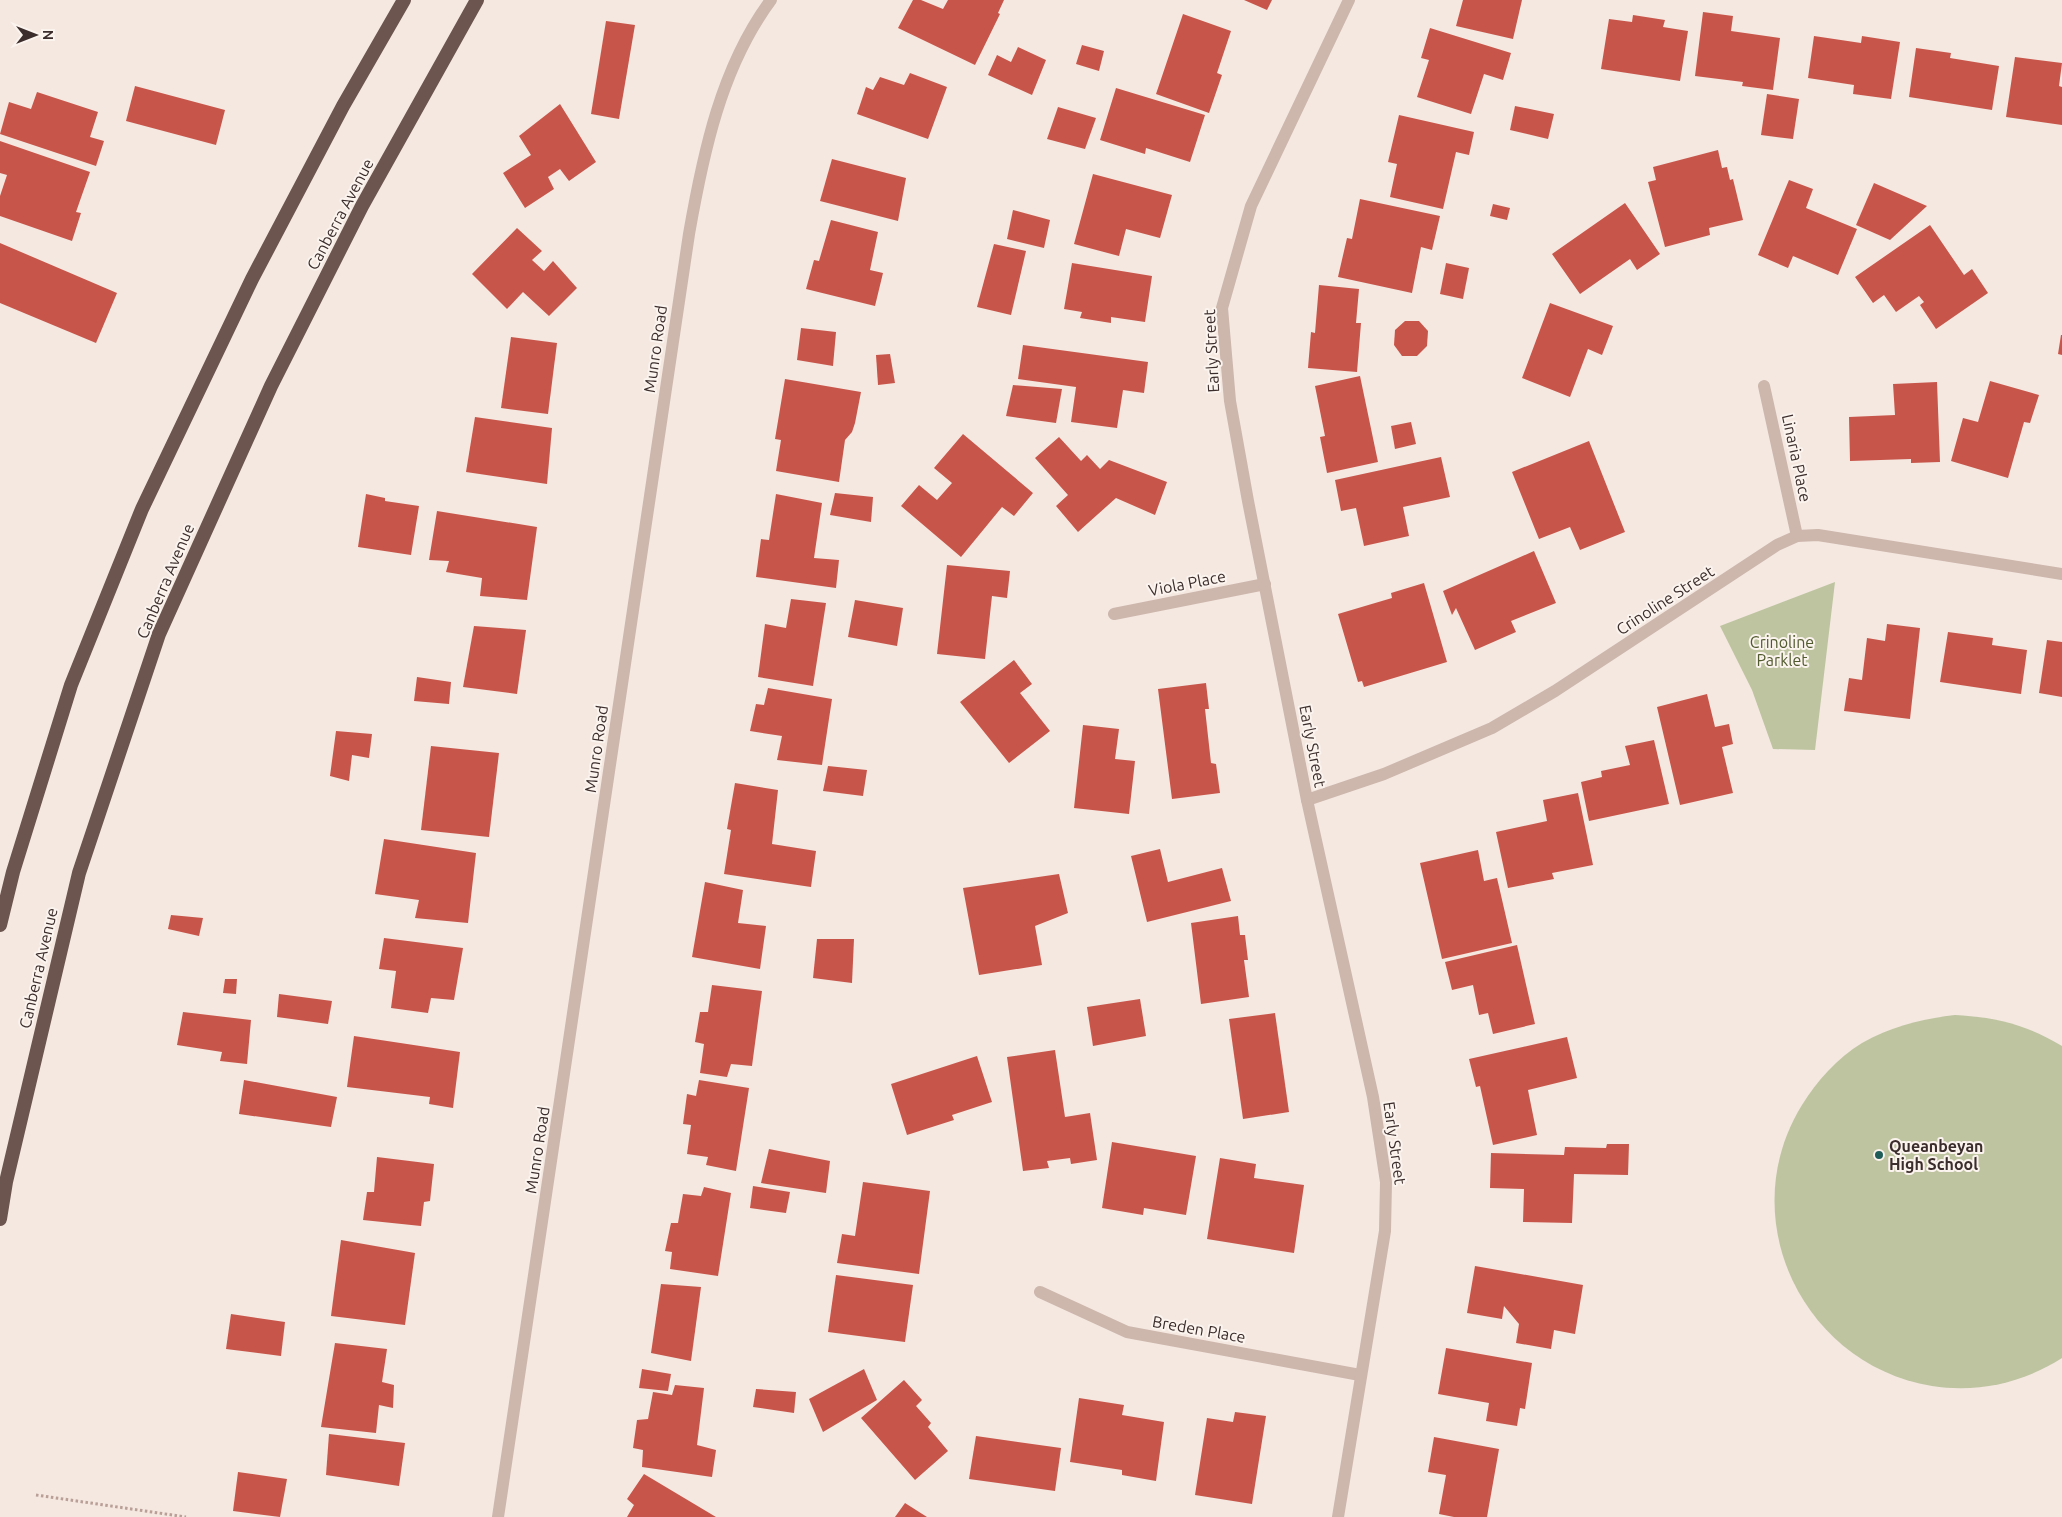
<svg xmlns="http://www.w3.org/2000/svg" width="2062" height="1517" font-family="Ubuntu,sans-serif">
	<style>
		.green { fill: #bec4a0 }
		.building { fill: #c8554a }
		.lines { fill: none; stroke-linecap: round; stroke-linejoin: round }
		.path { stroke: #b99f96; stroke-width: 3; stroke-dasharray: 2.5 2.5; stroke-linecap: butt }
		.minor { stroke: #cdb6ac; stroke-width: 12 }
		.trunk { stroke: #6c544f; stroke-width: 14 }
		.poi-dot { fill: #1f5e58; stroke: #fbf3ee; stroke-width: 2 }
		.labels { text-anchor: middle; stroke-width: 4; stroke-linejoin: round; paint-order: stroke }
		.street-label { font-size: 16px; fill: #3b2d2b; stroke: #fbf3ee }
		.park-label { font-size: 16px; fill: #515a2e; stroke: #fbf3ee }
		.poi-label { font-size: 16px; font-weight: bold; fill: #3b2d2b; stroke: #fbf3ee; text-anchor: start }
	</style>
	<rect width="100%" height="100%" fill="#f4e8e1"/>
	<!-- green -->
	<g class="green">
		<path d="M1835 582 1815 750 1773 749 1752 690 1720 626Z"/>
		<path d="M1955 1015C1995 1017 2028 1025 2062 1046V1358C2023 1383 1978 1393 1932 1386 1803 1365 1732 1218 1802 1105 1817 1081 1837 1058 1862 1043 1892 1026 1922 1019 1955 1015Z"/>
	</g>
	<!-- building -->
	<g class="building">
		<path d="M913 0H921L943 9 948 0H1004L998 13 1000 14 975 65 898 28Z"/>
		<path d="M1244 0H1272L1267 10Z"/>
		<path d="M1463 0H1522L1513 39 1456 26Z"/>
		<path d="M1703 12 1733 16 1731 31 1780 38 1773 90 1742 86 1743 82 1695 76Z"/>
		<path d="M1183 14 1231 31 1217 73 1222 75 1209 113 1156 94Z"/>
		<path d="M1633 15 1665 20 1663 27 1688 31 1680 81 1601 69 1609 19 1632 22Z"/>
		<path d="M606 21 635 25 619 119 591 114Z"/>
		<path d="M1430 28 1511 53 1503 80 1484 74 1471 114 1417 97 1429 60 1421 58Z"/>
		<path d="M1814 36 1861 43 1862 36 1900 42 1891 99 1853 94 1854 85 1808 78Z"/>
		<path d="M1082 45 1104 51 1099 71 1076 64Z"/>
		<path d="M1018 47 1046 60 1032 95 988 75 997 55 1011 62Z"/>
		<path d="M1916 48 1951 53 1950 58 1999 66 1992 110 1909 97Z"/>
		<path d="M2015 57 2062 63 2059 86 2062 87V125L2006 117Z"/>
		<path d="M910 73 947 87 928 139 857 114 866 87 873 90 880 77 904 85Z"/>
		<path d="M135 86 225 110 216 145 126 121Z"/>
		<path d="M1116 88 1205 115 1190 162 1146 148 1145 154 1100 140Z"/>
		<path d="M37 92 98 112 90 137 104 141 96 166 0 134 9 102 31 109Z"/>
		<path d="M1767 94 1799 99 1793 139 1761 135Z"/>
		<path d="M560 104 596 162 569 181 560 169 548 177 554 189 525 208 503 173 531 155 519 136Z"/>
		<path d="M1515 106 1554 114 1548 139 1510 130Z"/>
		<path d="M1058 107 1096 118 1085 149 1047 139Z"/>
		<path d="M1399 115 1474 132 1469 155 1456 152 1443 209 1390 197 1397 164 1388 162Z"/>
		<path d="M0 141 90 172 76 212 81 213 72 241 0 216V196L7 175 0 173Z"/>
		<path d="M1718 150 1722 168 1727 167 1730 180 1733 179 1743 220 1709 228 1710 235 1665 247 1648 182 1656 180 1653 167Z"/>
		<path d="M832 159 906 178 898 221 820 201Z"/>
		<path d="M1093 174 1172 195 1160 238 1126 229 1119 256 1074 244Z"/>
		<path d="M1789 180 1813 189 1806 208 1857 229 1838 275 1793 256 1788 268 1758 255Z"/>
		<path d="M1874 183 1927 206 1890 240 1856 225Z"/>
		<path d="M1360 199 1440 216 1432 250 1421 247 1412 293 1338 277 1347 238 1352 239Z"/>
		<path d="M1625 203 1660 254 1637 270 1630 259 1580 294 1552 254Z"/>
		<path d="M1493 204 1510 208 1507 220 1490 216Z"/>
		<path d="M1013 210 1050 220 1044 248 1007 239Z"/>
		<path d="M831 220 878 232 870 270 883 273 875 306 806 289 814 260 819 261Z"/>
		<path d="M1930 225 1964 275 1972 269 1988 293 1936 329 1920 305 1924 302 1919 296 1896 312 1884 295 1873 303 1855 277Z"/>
		<path d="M517 228 542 251 532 260 544 271 553 261 577 288 549 316 523 292 507 309 472 274Z"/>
		<path d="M0 243 117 293 96 343 0 303Z"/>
		<path d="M994 244 1026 251 1011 315 977 307Z"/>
		<path d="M1072 263 1152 276 1145 322 1111 317V323L1080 318 1082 312 1064 309Z"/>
		<path d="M1446 263 1469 268 1463 299 1440 294Z"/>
		<path d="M1319 285 1359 289 1356 323H1361L1357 372 1308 368 1311 332 1315 333Z"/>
		<path d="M1550 303 1613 326 1602 355 1588 349 1570 397 1522 378Z"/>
		<path d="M1405 321H1419L1428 331 1427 346 1417 356H1402L1394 345 1395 330Z"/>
		<path d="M801 328 836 332 833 366 797 360Z"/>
		<path d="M2061 335H2062V355L2058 354Z"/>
		<path d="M511 337 557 343 548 414 501 408Z"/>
		<path d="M1023 345 1148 362 1144 393 1123 390 1117 428 1071 422 1076 387 1018 379Z"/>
		<path d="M890 354 895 383 878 385 876 355Z"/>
		<path d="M1360 376 1378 462 1327 473 1320 437 1325 436 1315 386Z"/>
		<path d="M785 379 861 392 855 423 852 432 845 440 839 482 776 471 781 440 775 439Z"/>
		<path d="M1990 381 2039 395 2030 423 2024 422 2008 478 1951 461 1963 418 1978 422Z"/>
		<path d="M1937 382 1940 462 1911 463V459L1850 461 1849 417 1895 415 1893 384Z"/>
		<path d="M1013 385 1062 389 1056 423 1006 416Z"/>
		<path d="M475 417 552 428 547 484 466 472Z"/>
		<path d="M1411 422 1416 444 1395 449 1391 426Z"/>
		<path d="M963 434 1033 493 1014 516 1002 507 961 557 901 506 919 485 937 500 952 483 934 468Z"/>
		<path d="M1059 437 1081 461 1087 455 1100 469 1109 460 1167 482 1155 515 1116 498 1078 532 1056 506 1068 495 1035 458Z"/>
		<path d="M1589 441 1625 532 1580 550 1570 527 1539 539 1512 472Z"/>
		<path d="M1441 457 1450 497 1403 507 1409 536 1364 546 1356 508 1341 511 1335 480Z"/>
		<path d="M835 493 873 497 871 522 830 515Z"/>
		<path d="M366 494 385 498V501L419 506 411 555 358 547Z"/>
		<path d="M776 494 822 503 814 558 839 560 836 588 756 577 761 539 769 540Z"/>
		<path d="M437 511 537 527 527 600 480 596 482 578 446 572 449 561 429 560Z"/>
		<path d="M1534 551 1556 603 1511 621 1516 632 1475 650 1456 608 1452 615 1443 591Z"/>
		<path d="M947 565 1010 571 1007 598 992 596 985 659 937 654Z"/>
		<path d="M1424 583 1447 662 1364 687 1362 681 1358 682 1338 614 1392 598 1391 593Z"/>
		<path d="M791 599 826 603 813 686 758 677 765 624 786 628Z"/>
		<path d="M855 600 903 608 897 646 848 637Z"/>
		<path d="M1887 624 1920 628 1910 719 1844 711 1849 678 1862 680 1867 638 1885 641Z"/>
		<path d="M474 626 526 630 517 694 463 687Z"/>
		<path d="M1948 632 1993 638 1992 645 2027 650 2021 694 1940 682Z"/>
		<path d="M2047 640 2062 642V697L2039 693Z"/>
		<path d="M1014 660 1032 684 1020 693 1050 731 1009 763 960 702Z"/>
		<path d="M417 677 451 682 449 704 414 701Z"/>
		<path d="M1206 683 1209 709H1205L1211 763 1216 764 1220 793 1172 799 1158 689Z"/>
		<path d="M768 688 832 699 822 765 777 760 782 736 750 731 756 704 764 705Z"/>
		<path d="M1707 694 1715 727 1729 724 1733 744 1722 747 1733 793 1680 805 1657 707Z"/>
		<path d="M1083 725 1119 729 1115 759 1135 761 1129 814 1074 808Z"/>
		<path d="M336 731 372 734 369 758 352 755 349 781 330 776Z"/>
		<path d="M1654 740 1669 804 1589 821 1581 782 1602 777 1601 771 1630 765 1625 746Z"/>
		<path d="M431 746 499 753 489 837 421 830Z"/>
		<path d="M828 766 867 770 863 796 823 791Z"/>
		<path d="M735 783 778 790 772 844 816 851 811 887 724 874 731 830 727 829Z"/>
		<path d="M1578 793 1593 865 1552 873 1554 879 1508 888 1496 832 1547 821 1543 800Z"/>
		<path d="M384 839 476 853 468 923 415 918 419 900 375 894Z"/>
		<path d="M1160 849 1168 882 1222 868 1231 901 1147 922 1131 856Z"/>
		<path d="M1478 850 1484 881 1497 878 1512 943 1442 959 1420 863Z"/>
		<path d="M1059 874 1068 913 1035 926 1042 965 979 975 963 888Z"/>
		<path d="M705 882 743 890 738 923 766 926 760 969 692 957Z"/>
		<path d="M171 915 203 918 199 936 168 929Z"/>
		<path d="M1238 916 1240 935H1245L1248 960H1244L1249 997 1201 1004 1191 923Z"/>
		<path d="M384 938 463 948 454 1000 431 998 428 1013 391 1008 396 971 379 969Z"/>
		<path d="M817 939H854L852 983 813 978Z"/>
		<path d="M1517 945 1535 1024 1493 1034 1488 1013 1479 1015 1473 985 1452 990 1445 962Z"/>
		<path d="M225 979H237L236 994 223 993Z"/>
		<path d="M712 985 762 991 752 1066 731 1064 727 1077 700 1073 704 1044 695 1042 700 1012H708Z"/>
		<path d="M279 994 332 1001 328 1024 277 1017Z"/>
		<path d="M1140 999 1146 1036 1093 1046 1087 1007Z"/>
		<path d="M183 1012 251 1020 247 1064 220 1061 222 1052 177 1045Z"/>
		<path d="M1275 1013 1289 1112 1243 1119 1229 1019Z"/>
		<path d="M354 1036 460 1052 453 1108 429 1104 430 1097 347 1087Z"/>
		<path d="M1567 1037 1577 1078 1528 1090 1537 1135 1493 1145 1480 1086 1476 1087 1469 1059Z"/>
		<path d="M1055 1050 1065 1117 1090 1113 1097 1160 1071 1164 1070 1158 1047 1161 1049 1168 1023 1171 1007 1057Z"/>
		<path d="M977 1056 992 1102 952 1115 954 1120 907 1135 891 1084Z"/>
		<path d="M244 1080 337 1097 331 1127 239 1114Z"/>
		<path d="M699 1080 749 1088 736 1171 706 1165 708 1157 687 1154 691 1125 683 1124 687 1094 696 1096Z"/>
		<path d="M1112 1142 1196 1156 1186 1215 1144 1208 1143 1215 1102 1208Z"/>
		<path d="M1607 1144H1629L1628 1175 1574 1174 1572 1223 1523 1222 1524 1189 1490 1188 1491 1153 1564 1155 1565 1147 1606 1148Z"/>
		<path d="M769 1149 830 1161 826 1193 761 1183Z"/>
		<path d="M377 1157 434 1164 430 1201 424 1202 421 1226 363 1220 367 1192H374Z"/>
		<path d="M1220 1158 1256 1164 1254 1178 1304 1185 1294 1253 1207 1239Z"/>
		<path d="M863 1182 930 1191 919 1274 837 1263 842 1234 855 1236Z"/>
		<path d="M753 1186 790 1192 786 1213 750 1208Z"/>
		<path d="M704 1187 731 1193 718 1276 670 1269 672 1252 665 1251 671 1223H678L683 1194 701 1196Z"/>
		<path d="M341 1240 415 1253 405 1325 331 1316Z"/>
		<path d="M1475 1266 1583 1285 1575 1334 1554 1330 1551 1349 1516 1343 1519 1324 1504 1306 1502 1319 1467 1313Z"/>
		<path d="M836 1275 913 1285 905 1342 828 1332Z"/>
		<path d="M661 1284 701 1287 691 1361 651 1353Z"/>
		<path d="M231 1314 285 1322 281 1356 226 1349Z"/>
		<path d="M335 1343 387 1349 382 1382 394 1385 393 1408 379 1405 376 1433 321 1427Z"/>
		<path d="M1446 1348 1532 1363 1525 1409 1520 1408 1517 1426 1486 1421 1489 1403 1438 1394Z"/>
		<path d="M642 1369 671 1374 668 1391 639 1388Z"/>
		<path d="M864 1369 877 1400 823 1432 809 1399Z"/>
		<path d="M904 1380 922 1400 916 1406 931 1423 928 1427 948 1451 915 1480 861 1418Z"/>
		<path d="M675 1385 704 1388 697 1445 716 1450 712 1477 642 1467 643 1450 633 1448 637 1420 648 1419 653 1392 672 1395Z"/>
		<path d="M756 1389 796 1392 794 1413 753 1407Z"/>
		<path d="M1079 1398 1124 1405 1122 1415 1164 1422 1156 1481 1122 1475V1470L1070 1462Z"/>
		<path d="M1235 1412 1266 1416 1252 1504 1195 1495 1207 1418 1233 1422Z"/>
		<path d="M329 1434 405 1443 399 1486 326 1475Z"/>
		<path d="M976 1436 1061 1448 1055 1491 969 1479Z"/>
		<path d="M1434 1437 1499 1449 1487 1517H1454L1439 1514 1446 1475 1428 1472Z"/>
		<path d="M238 1472 287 1479 280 1517 233 1511Z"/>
		<path d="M644 1474 716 1517H627L634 1505 627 1499Z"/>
		<path d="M905 1503 927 1517H895Z"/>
	</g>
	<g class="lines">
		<!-- path -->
		<path class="path" d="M36 1495 186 1517"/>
		<!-- minor -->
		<g class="minor">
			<path d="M1764 386 1797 536"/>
			<path d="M1114 614 1265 584"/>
			<path d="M1307 800 1384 774 1492 728 1555 691 1777 545 1797 536 1818 535 2062 574"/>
			<path d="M1040 1292 1127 1332 1360 1375"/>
			<path d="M498 1517 689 234C703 154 721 67 771 0"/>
			<path d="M1338 1517 1385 1231 1386 1182 1373 1097 1307 800 1248 501 1230 401 1222 308 1251 206 1349 0"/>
		</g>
		<!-- trunk -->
		<g class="trunk">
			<path d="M0 925 13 872 71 685 142 509 252 279 343 106 404 0"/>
			<path d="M0 1219 6 1182 79 873 159 634 271 386 362 206 477 0"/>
		</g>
	</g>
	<!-- markers -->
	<circle class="poi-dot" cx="1879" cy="1155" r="5"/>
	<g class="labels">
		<!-- street labels -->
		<g class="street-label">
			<text transform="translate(340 214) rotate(-62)" y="6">Canberra Avenue</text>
			<text transform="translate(655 349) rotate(-82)" y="6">Munro Road</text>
			<text transform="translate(1211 351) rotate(-93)" y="6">Early Street</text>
			<text transform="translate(1797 458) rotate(78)" y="6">Linaria Place</text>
			<text transform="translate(165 581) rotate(-67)" y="6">Canberra Avenue</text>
			<text transform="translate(1187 583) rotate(-11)" y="6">Viola Place</text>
			<text transform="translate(1665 600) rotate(-33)" y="6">Crinoline Street</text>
			<text transform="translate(1313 746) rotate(79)" y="6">Early Street</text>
			<text transform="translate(596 749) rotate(-82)" y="6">Munro Road</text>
			<text transform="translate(38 968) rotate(-77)" y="6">Canberra Avenue</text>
			<text transform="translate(1395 1143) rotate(82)" y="6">Early Street</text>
			<text transform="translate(537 1150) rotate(-81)" y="6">Munro Road</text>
			<text transform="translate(1199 1329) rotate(10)" y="6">Breden Place</text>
		</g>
		<!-- park labels -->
		<g class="park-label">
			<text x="1782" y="648">Crinoline<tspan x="1782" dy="18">Parklet</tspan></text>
		</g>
		<!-- poi labels -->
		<g class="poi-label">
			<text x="1889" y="1152">Queanbeyan<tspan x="1889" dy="18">High School</tspan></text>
		</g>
	</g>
	<!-- north arrow -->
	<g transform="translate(35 35) rotate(90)" stroke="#fbf3ee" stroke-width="4" paint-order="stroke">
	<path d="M0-4L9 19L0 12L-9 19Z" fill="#3b2d2b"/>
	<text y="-8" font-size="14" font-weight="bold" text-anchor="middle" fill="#3b2d2b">N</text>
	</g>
</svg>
